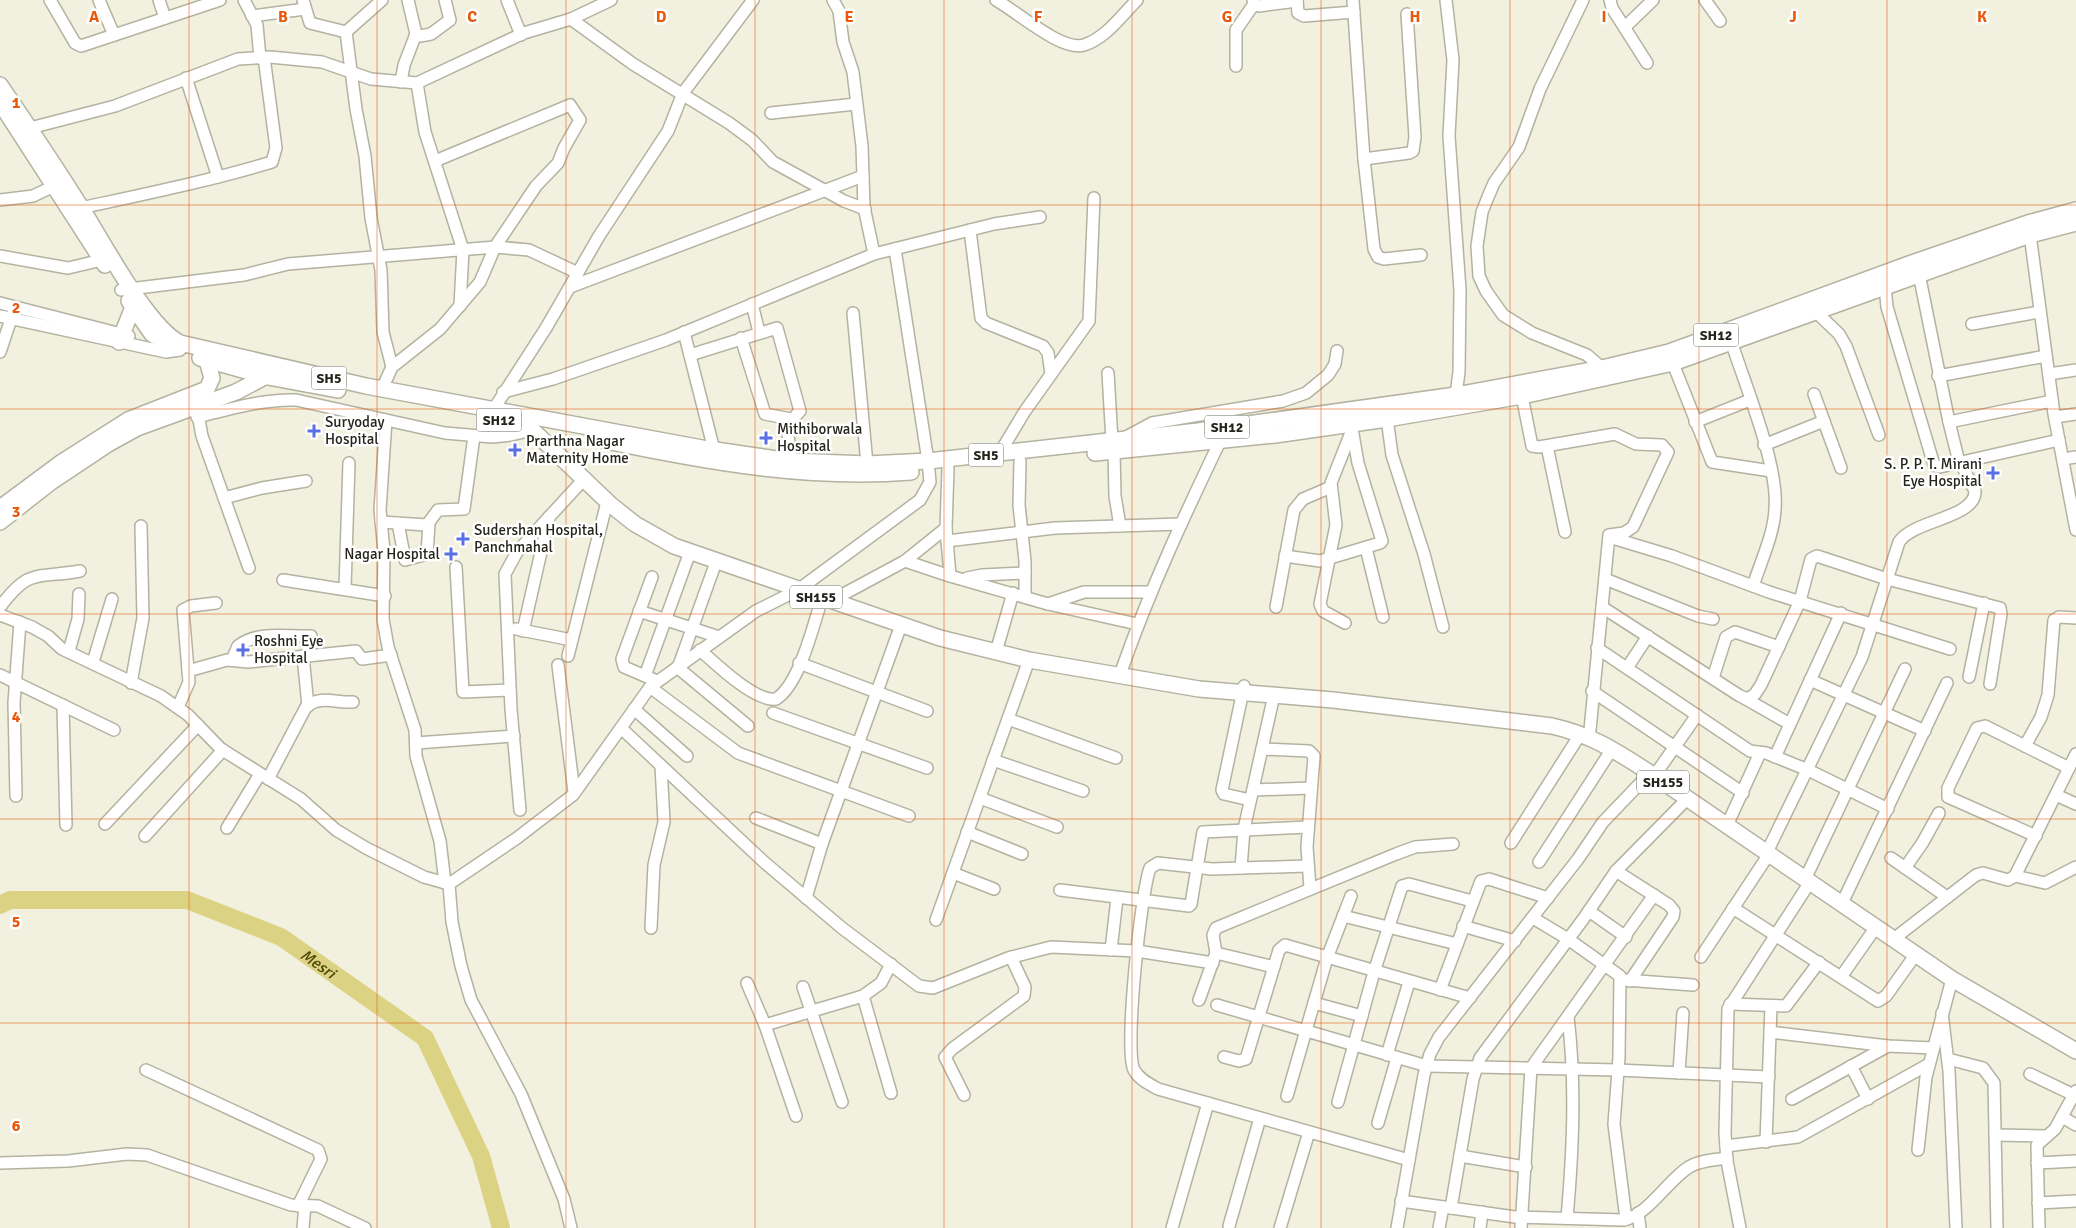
<svg xmlns="http://www.w3.org/2000/svg" width="2076" height="1228" font-family="Signika,sans-serif">
	<style>
		.lines { fill: none; stroke-linecap: round; stroke-linejoin: round }
		.river { stroke: #dcd283; stroke-width: 18 }
		.minor-casing { stroke: #b4b2a0; stroke-width: 14 }
		.major-casing { stroke: #b4b2a0; stroke-width: 18 }
		.minor { stroke: #fff; stroke-width: 11 }
		.major { stroke: #fff; stroke-width: 15 }
		.grid { fill: none; stroke: #e8590c; stroke-width: 1; stroke-opacity: 0.55 }
		.poi-dot { fill: #596fe5; stroke: #fff; stroke-width: 2 }
		.labels { text-anchor: middle; stroke-width: 5; stroke-linejoin: round; paint-order: stroke }
		.shield { fill: #fff; stroke: #666661; stroke-width: 1 }
		.shield-label { font-size: 14px; font-weight: bold; fill: #25241d }
		.poi-label { font-size: 15px; fill: #25241d; stroke: #fff; text-anchor: start }
		.water-label { font-size: 16px; font-style: italic; fill: #4f4808; stroke: #fff }
		.grid-label { font-size: 16px; text-anchor: middle; font-weight: bold; fill: #e8590c; stroke: #fff; stroke-width: 5; stroke-linejoin: round; paint-order: stroke }
	</style>
	<rect width="100%" height="100%" fill="#f2f0de"/>
	<g class="lines">
		<!-- river -->
		<path class="river" id="s1" d="M0 905 10 900H187L281 937 425 1038 481 1156 501 1228"/>
		<defs>
			<g id="minor">
				<path d="M50 0 75 43 81 46 220 0"/>
				<path d="M99 0 114 35"/>
				<path d="M159 0 165 18"/>
				<path d="M244 0 257 25 260 58"/>
				<path d="M303 0 310 23 346 32"/>
				<path d="M382 0 346 32 356 109 365 156 371 218 381 270 383 332 392 367"/>
				<path d="M408 0 416 34 420 36 431 34 450 20 445 0"/>
				<path d="M507 0 521 35"/>
				<path d="M833 0 839 11 843 42 853 72 862 146 864 207 874 254"/>
				<path d="M996 0C1016 11 1062 52 1084 45 1106 38 1122 15 1137 0"/>
				<path d="M1253 0 1254 4 1259 6 1297 1"/>
				<path d="M1297 0 1298 13 1304 16 1354 12"/>
				<path d="M1353 0 1364 159 1374 249 1378 257 1384 259 1421 255"/>
				<path d="M1446 0 1453 60 1449 136 1460 290 1459 372 1456 395"/>
				<path d="M1583 0 1540 89 1519 147 1494 183 1488 197 1482 212 1477 246 1479 276 1486 291 1503 315 1532 333 1587 355 1602 368"/>
				<path d="M1610 0 1612 8 1647 63"/>
				<path d="M1705 0 1720 21"/>
				<path d="M252 16 305 9"/>
				<path d="M571 19 633 64 729 123 752 140 773 162 844 201 865 209"/>
				<path d="M1625 27 1653 0"/>
				<path d="M1236 66V30L1254 4"/>
				<path d="M186 78 218 177"/>
				<path d="M401 82 404 65 416 34"/>
				<path d="M417 83 425 132 463 250 460 306"/>
				<path d="M771 113 856 104"/>
				<path d="M30 128 115 106 238 59 270 57 322 62 371 79 417 83 524 33 571 19 611 0"/>
				<path d="M1364 159 1409 153 1413 151 1415 137 1407 14"/>
				<path d="M0 200 33 196 54 186"/>
				<path d="M81 208C145 194 209 181 272 162L276 148 264 57"/>
				<path d="M2029 227 2054 414 2076 530"/>
				<path d="M970 230 981 318 986 323 1043 346 1048 353 1051 374"/>
				<path d="M0 256 68 268 102 260"/>
				<path d="M1885 286 1887 307 1934 465 1940 467 2059 440"/>
				<path d="M570 287 863 176"/>
				<path d="M121 290 244 275 288 264 495 247 529 250 578 273"/>
				<path d="M0 303 129 336"/>
				<path d="M752 304 759 332"/>
				<path d="M1816 312 1839 334 1846 346 1879 435"/>
				<path d="M853 313 867 464"/>
				<path d="M0 316 166 352 180 350"/>
				<path d="M1972 324 2039 312"/>
				<path d="M684 332 714 450"/>
				<path d="M1729 335C1743 380 1779 464 1775 509 1774 534 1761 561 1753 586"/>
				<path d="M741 338 765 414 791 419"/>
				<path d="M0 352 13 313"/>
				<path d="M690 355 777 328 800 411 787 425 791 461"/>
				<path d="M1670 356 1712 462 1771 471"/>
				<path d="M1108 373 1112 441"/>
				<path d="M2049 374 2076 370"/>
				<path d="M1938 376 2046 356"/>
				<path d="M382 389 392 367 440 329 480 282 495 247 536 186 558 163 564 148 580 120 570 105 435 161"/>
				<path d="M503 392 553 379 666 340 874 254 994 224 1040 217"/>
				<path d="M1814 394 1841 468"/>
				<path d="M1522 396 1532 446 1539 447 1615 434 1636 444 1662 445 1668 452 1633 527 1624 533 1609 535 1590 730"/>
				<path d="M197 409 202 436 249 568"/>
				<path d="M1386 411 1392 455 1424 554 1443 627"/>
				<path d="M197 417C230 409 262 399 296 400L445 433 492 437 511 435 532 430"/>
				<path d="M2055 417 2076 414"/>
				<path d="M488 418 546 328 599 236 668 131 683 93 753 0"/>
				<path d="M386 420 380 510 384 551 383 619 388 647 415 730 416 756 440 841 445 883"/>
				<path d="M1695 422 1750 400"/>
				<path d="M1949 422 2052 401"/>
				<path d="M1126 437 1152 423 1283 401 1306 393 1328 375 1335 364 1337 351"/>
				<path d="M1764 445 1824 421"/>
				<path d="M1547 446 1565 532"/>
				<path d="M1114 451 1115 496 1120 526"/>
				<path d="M999 454 1025 411 1089 321 1094 198"/>
				<path d="M2063 459 2076 457"/>
				<path d="M1020 461 1019 505 1025 561V597"/>
				<path d="M948 468 946 528 950 576"/>
				<path d="M224 498 262 488 306 481"/>
				<path d="M381 522 427 525 438 510 464 509 474 436"/>
				<path d="M398 523 405 560 427 554 429 523"/>
				<path d="M1609 537 1672 556 1769 592 1950 649"/>
				<path d="M947 541 1055 528 1181 524"/>
				<path d="M1366 548 1383 617"/>
				<path d="M1285 556 1320 561 1380 543 1382 541 1358 463 1350 417"/>
				<path d="M905 561 950 576 1048 604 1137 624"/>
				<path d="M456 567 463 692 510 690"/>
				<path d="M652 577 622 659 624 667 657 681"/>
				<path d="M967 578 982 575 1025 573"/>
				<path d="M1605 579 1698 616 1713 619"/>
				<path d="M283 580 385 596"/>
				<path d="M345 588 349 463"/>
				<path d="M840 596 905 561 946 528"/>
				<path d="M1048 604 1084 592H1151"/>
				<path d="M0 607C30 567 36 579 80 571"/>
				<path d="M1276 607 1294 510 1303 499 1331 487"/>
				<path d="M1602 607 1740 696 1748 699 1755 694 1761 685 1800 601 1811 559 1817 556 1887 579 2000 608 2001 614 1990 684"/>
				<path d="M639 611 719 637"/>
				<path d="M0 615 32 627 48 636 62 649 161 696 188 715 221 749 301 799 336 830 366 848 424 877 449 884 517 838 573 795 650 687 756 611 798 590 920 500 930 482 928 461 895 249"/>
				<path d="M1345 623 1323 611 1320 604 1336 525 1331 483 1352 430"/>
				<path d="M516 629 572 640"/>
				<path d="M523 631 549 517"/>
				<path d="M998 645 1013 593"/>
				<path d="M1597 648 1750 751 1766 753 1808 770 1888 809"/>
				<path d="M700 650C716 664 755 702 776 699 800 684 813 625 822 599"/>
				<path d="M69 651 78 619 79 594"/>
				<path d="M303 656 308 706"/>
				<path d="M568 656 607 502"/>
				<path d="M232 660 238 646C259 630 287 637 311 636"/>
				<path d="M93 662 112 599"/>
				<path d="M799 663 927 711"/>
				<path d="M558 665 574 792"/>
				<path d="M679 665 716 562"/>
				<path d="M677 667 748 726"/>
				<path d="M1627 668 1648 636"/>
				<path d="M1122 669C1150 589 1186 512 1223 435"/>
				<path d="M188 671 227 660 248 662 356 651 362 659 391 655"/>
				<path d="M0 675 114 730"/>
				<path d="M645 676 690 552"/>
				<path d="M1969 677 1984 603"/>
				<path d="M1713 678 1726 637 1735 632 1779 647"/>
				<path d="M1810 680 1925 731"/>
				<path d="M131 683 143 618 141 526"/>
				<path d="M1244 686 1222 790 1224 794 1250 800"/>
				<path d="M650 687 738 753 909 816"/>
				<path d="M1592 691 1743 793"/>
				<path d="M1744 698 1790 724"/>
				<path d="M63 705 66 825"/>
				<path d="M178 707 189 682 183 610 191 606 216 603"/>
				<path d="M634 709 687 756"/>
				<path d="M773 713 927 768"/>
				<path d="M1008 719 1116 758"/>
				<path d="M621 728 764 862 842 928 919 986 933 988 1008 958 1051 947 1137 951 1213 963"/>
				<path d="M416 743 514 736"/>
				<path d="M2025 746 2041 717 2048 695 2054 620 2059 617 2076 618"/>
				<path d="M1262 749 1309 751 1314 756 1307 847 1310 888"/>
				<path d="M1775 757 1841 613"/>
				<path d="M993 760 1083 791"/>
				<path d="M1657 772 1697 715"/>
				<path d="M268 779 306 707C320 695 336 703 353 702"/>
				<path d="M1253 790 1311 788"/>
				<path d="M2056 795 2076 804"/>
				<path d="M16 796 14 703 20 622"/>
				<path d="M980 798 1057 827"/>
				<path d="M520 810 511 709 505 574 517 552 584 479"/>
				<path d="M756 818 822 844"/>
				<path d="M1729 821 1760 753"/>
				<path d="M105 824 198 725"/>
				<path d="M227 828 260 774"/>
				<path d="M967 832 1022 854"/>
				<path d="M145 836 223 750"/>
				<path d="M2036 836 1948 797V788L1977 728 1985 726 2069 768"/>
				<path d="M1511 843 1581 733"/>
				<path d="M1769 848 1862 657 1899 542C1913 520 1976 518 1975 491L1958 458 1949 422 1918 269"/>
				<path d="M1891 858 1947 897"/>
				<path d="M1539 862 1612 749"/>
				<path d="M1307 866 1212 869 1158 863 1150 868C1141 892 1124 1049 1134 1070 1139 1079 1149 1084 1158 1089L1409 1160"/>
				<path d="M1241 868 1244 829 1274 695"/>
				<path d="M1905 868 1923 842 1939 813"/>
				<path d="M1616 871 1669 905 1674 911 1673 917 1630 981"/>
				<path d="M953 873 994 889"/>
				<path d="M1808 873 1905 669"/>
				<path d="M2015 876 2045 883 2076 867"/>
				<path d="M449 884 452 922 461 966 471 1000 521 1094 564 1199 571 1228"/>
				<path d="M1060 890 1189 906 1191 904 1203 832 1308 827"/>
				<path d="M806 898 822 844 901 625"/>
				<path d="M1844 899 1947 683"/>
				<path d="M1733 908 1878 1001 1886 996 1916 954"/>
				<path d="M1589 911 1626 937"/>
				<path d="M1343 916 1457 944"/>
				<path d="M1533 918 1568 939 1620 976 1619 1057 1614 1124 1626 1219"/>
				<path d="M936 920 1029 660"/>
				<path d="M1463 926 1515 941"/>
				<path d="M651 928 654 865 664 822 661 766"/>
				<path d="M1900 934 1976 875 1983 873 2008 880 2015 876 2076 754"/>
				<path d="M1111 950 1117 898"/>
				<path d="M1216 953 1274 967"/>
				<path d="M1701 957 1769 854"/>
				<path d="M1841 977 1876 927"/>
				<path d="M1625 980 1693 985"/>
				<path d="M747 983 765 1025 796 1116"/>
				<path d="M803 987 842 1102"/>
				<path d="M1440 990 1481 881 1489 879 1548 898"/>
				<path d="M863 996 891 1093"/>
				<path d="M1199 1000 1216 953 1213 935 1216 928 1396 854 1415 847 1453 844"/>
				<path d="M1314 1003 1362 1016"/>
				<path d="M1730 1004 1786 1006 1819 962"/>
				<path d="M1217 1005 1427 1066 1618 1070 1769 1077"/>
				<path d="M1942 1013 1949 1071 1956 1228"/>
				<path d="M765 1025 863 996 881 983 891 964"/>
				<path d="M1770 1032 1888 1046 1933 1048"/>
				<path d="M1387 1055 1409 982"/>
				<path d="M1224 1057 1239 1061 1246 1059 1279 950 1285 945 1470 998"/>
				<path d="M1948 1059 1983 1068 1994 1083 1997 1228"/>
				<path d="M1851 1066 1868 1099"/>
				<path d="M146 1070 318 1150 321 1159 298 1206"/>
				<path d="M1679 1073 1683 1013"/>
				<path d="M2030 1074 2076 1096"/>
				<path d="M964 1095 945 1057 952 1049 1024 996 1025 987 1011 957"/>
				<path d="M1287 1096 1327 958 1351 896"/>
				<path d="M1792 1099 1888 1046"/>
				<path d="M1338 1102 1374 972 1402 886 1409 884 1472 901"/>
				<path d="M2062 1117 2076 1125"/>
				<path d="M1378 1123 1397 1058"/>
				<path d="M1995 1135 2047 1136"/>
				<path d="M1766 1142 1771 1006"/>
				<path d="M1726 1146 1798 1137 1929 1064"/>
				<path d="M1918 1150 1926 1077 1952 979"/>
				<path d="M1460 1156 1526 1167"/>
				<path d="M0 1163 68 1161 127 1154 147 1155 291 1205 318 1206 365 1228"/>
				<path d="M2037 1163 2076 1161"/>
				<path d="M1401 1201 1515 1217 1624 1220C1648 1215 1668 1180 1689 1167 1700 1160 1715 1160 1727 1158"/>
				<path d="M2038 1203 2076 1201"/>
				<path d="M1451 1208 1473 1079 1480 1058 1584 918 1616 871 1687 799"/>
				<path d="M1638 1213 1640 1228"/>
				<path d="M1567 1218C1573 1150 1576 1084 1568 1017"/>
				<path d="M1229 1226 1260 1118"/>
				<path d="M303 1228 305 1205"/>
				<path d="M1172 1228 1208 1103"/>
				<path d="M1280 1228 1309 1132"/>
				<path d="M1397 1228 1424 1075 1430 1054 1439 1037 1578 859 1603 822 1650 773"/>
				<path d="M1439 1228 1443 1207"/>
				<path d="M1480 1228 1482 1212"/>
				<path d="M1521 1228 1531 1068 1654 895"/>
				<path d="M1740 1228 1727 1161 1725 1133 1728 1009 1810 882"/>
				<path d="M2039 1228 2037 1145 2055 1129 2076 1091"/>
			</g>
			<g id="major">
				<path d="M0 85C29 127 57 169 84 212 104 244 148 327 180 343L366 386 702 448 791 461 867 464 928 461 1198 431 1456 395 1602 368 1669 352 1909 264 2028 223 2076 210"/>
				<path d="M1 104 105 265"/>
				<path d="M129 301 152 334 172 347"/>
				<path d="M119 342 133 307"/>
				<path d="M200 358 268 377 338 390"/>
				<path d="M521 415 526 424 611 505 635 524 674 546 940 638 1029 660 1199 689 1333 700 1552 726C1592 735 1616 751 1650 773L1952 979 2076 1051"/>
				<path d="M606 441C707 462 807 480 911 472"/>
				<path d="M1095 453 1275 435 1387 419 1522 396 1673 363 2030 235 2076 223"/>
				<path d="M0 508 62 462 128 420 207 389 212 378 205 354"/>
				<path d="M0 522 51 482 108 444 137 428 236 392 270 374"/>
			</g>
		</defs>
		<!-- minor casing -->
		<use href="#minor" class="minor-casing"/>
		<!-- major casing -->
		<use href="#major" class="major-casing"/>
		<!-- minor -->
		<use href="#minor" class="minor"/>
		<!-- major -->
		<use href="#major" class="major"/>
	</g>
	<!-- grid -->
	<path class="grid" d="M189 0V1228M377 0V1228M566 0V1228M755 0V1228M944 0V1228M1132 0V1228M1321 0V1228M1510 0V1228M1699 0V1228M1887 0V1228M0 205H2076M0 409H2076M0 614H2076M0 819H2076M0 1023H2076"/>
	<!-- markers -->
	<g class="poi-dot">
		<path d="M311.5 423.5h5v5h5v5h-5v5h-5v-5h-5v-5h5z"/>
		<path d="M763.5 430.5h5v5h5v5h-5v5h-5v-5h-5v-5h5z"/>
		<path d="M512.5 442.5h5v5h5v5h-5v5h-5v-5h-5v-5h5z"/>
		<path d="M1990.5 465.5h5v5h5v5h-5v5h-5v-5h-5v-5h5z"/>
		<path d="M460.5 531.5h5v5h5v5h-5v5h-5v-5h-5v-5h5z"/>
		<path d="M448.5 546.5h5v5h5v5h-5v5h-5v-5h-5v-5h5z"/>
		<path d="M240.5 642.5h5v5h5v5h-5v5h-5v-5h-5v-5h5z"/>
	</g>
	<g class="labels">
		<!-- shield labels -->
		<g class="shield">
			<rect x="1693.5" y="323.5" width="45" height="23" rx="4"/>
			<rect x="311.5" y="366.5" width="35" height="23" rx="4"/>
			<rect x="476.5" y="408.5" width="45" height="23" rx="4"/>
			<rect x="1204.5" y="415.5" width="45" height="23" rx="4"/>
			<rect x="968.5" y="443.5" width="35" height="23" rx="4"/>
			<rect x="790" y="585.5" width="52" height="23" rx="4"/>
			<rect x="1637" y="770.5" width="52" height="23" rx="4"/>
		</g>
		<g class="shield-label">
			<text x="1716" y="340">SH12</text>
			<text x="329" y="383">SH5</text>
			<text x="499" y="425">SH12</text>
			<text x="1227" y="432">SH12</text>
			<text x="986" y="460">SH5</text>
			<text x="816" y="602">SH155</text>
			<text x="1663" y="787">SH155</text>
		</g>
		<!-- poi labels -->
		<g class="poi-label">
			<text x="325" y="427">Suryoday<tspan x="325" dy="17">Hospital</tspan></text>
			<text x="777" y="434">Mithiborwala<tspan x="777" dy="17">Hospital</tspan></text>
			<text x="526" y="446">Prarthna Nagar<tspan x="526" dy="17">Maternity Home</tspan></text>
			<text x="1982" y="469" text-anchor="end">S. P. P. T. Mirani<tspan x="1982" dy="17">Eye Hospital</tspan></text>
			<text x="474" y="535">Sudershan Hospital,<tspan x="474" dy="17">Panchmahal</tspan></text>
			<text x="440" y="559" text-anchor="end">Nagar Hospital</text>
			<text x="254" y="646">Roshni Eye<tspan x="254" dy="17">Hospital</tspan></text>
		</g>
		<!-- water labels -->
		<g class="water-label">
			<text dy="6" stroke="none"><textPath href="#s1" startOffset="335">Mesri</textPath></text>
		</g>
	</g>
	<g class="grid-label">
		<text x="94" y="22">A</text>
		<text x="283" y="22">B</text>
		<text x="472" y="22">C</text>
		<text x="661" y="22">D</text>
		<text x="849" y="22">E</text>
		<text x="1038" y="22">F</text>
		<text x="1227" y="22">G</text>
		<text x="1415" y="22">H</text>
		<text x="1604" y="22">I</text>
		<text x="1793" y="22">J</text>
		<text x="1982" y="22">K</text>
		<text x="16" y="108">1</text>
		<text x="16" y="313">2</text>
		<text x="16" y="517">3</text>
		<text x="16" y="722">4</text>
		<text x="16" y="927">5</text>
		<text x="16" y="1131">6</text>
	</g>
</svg>
